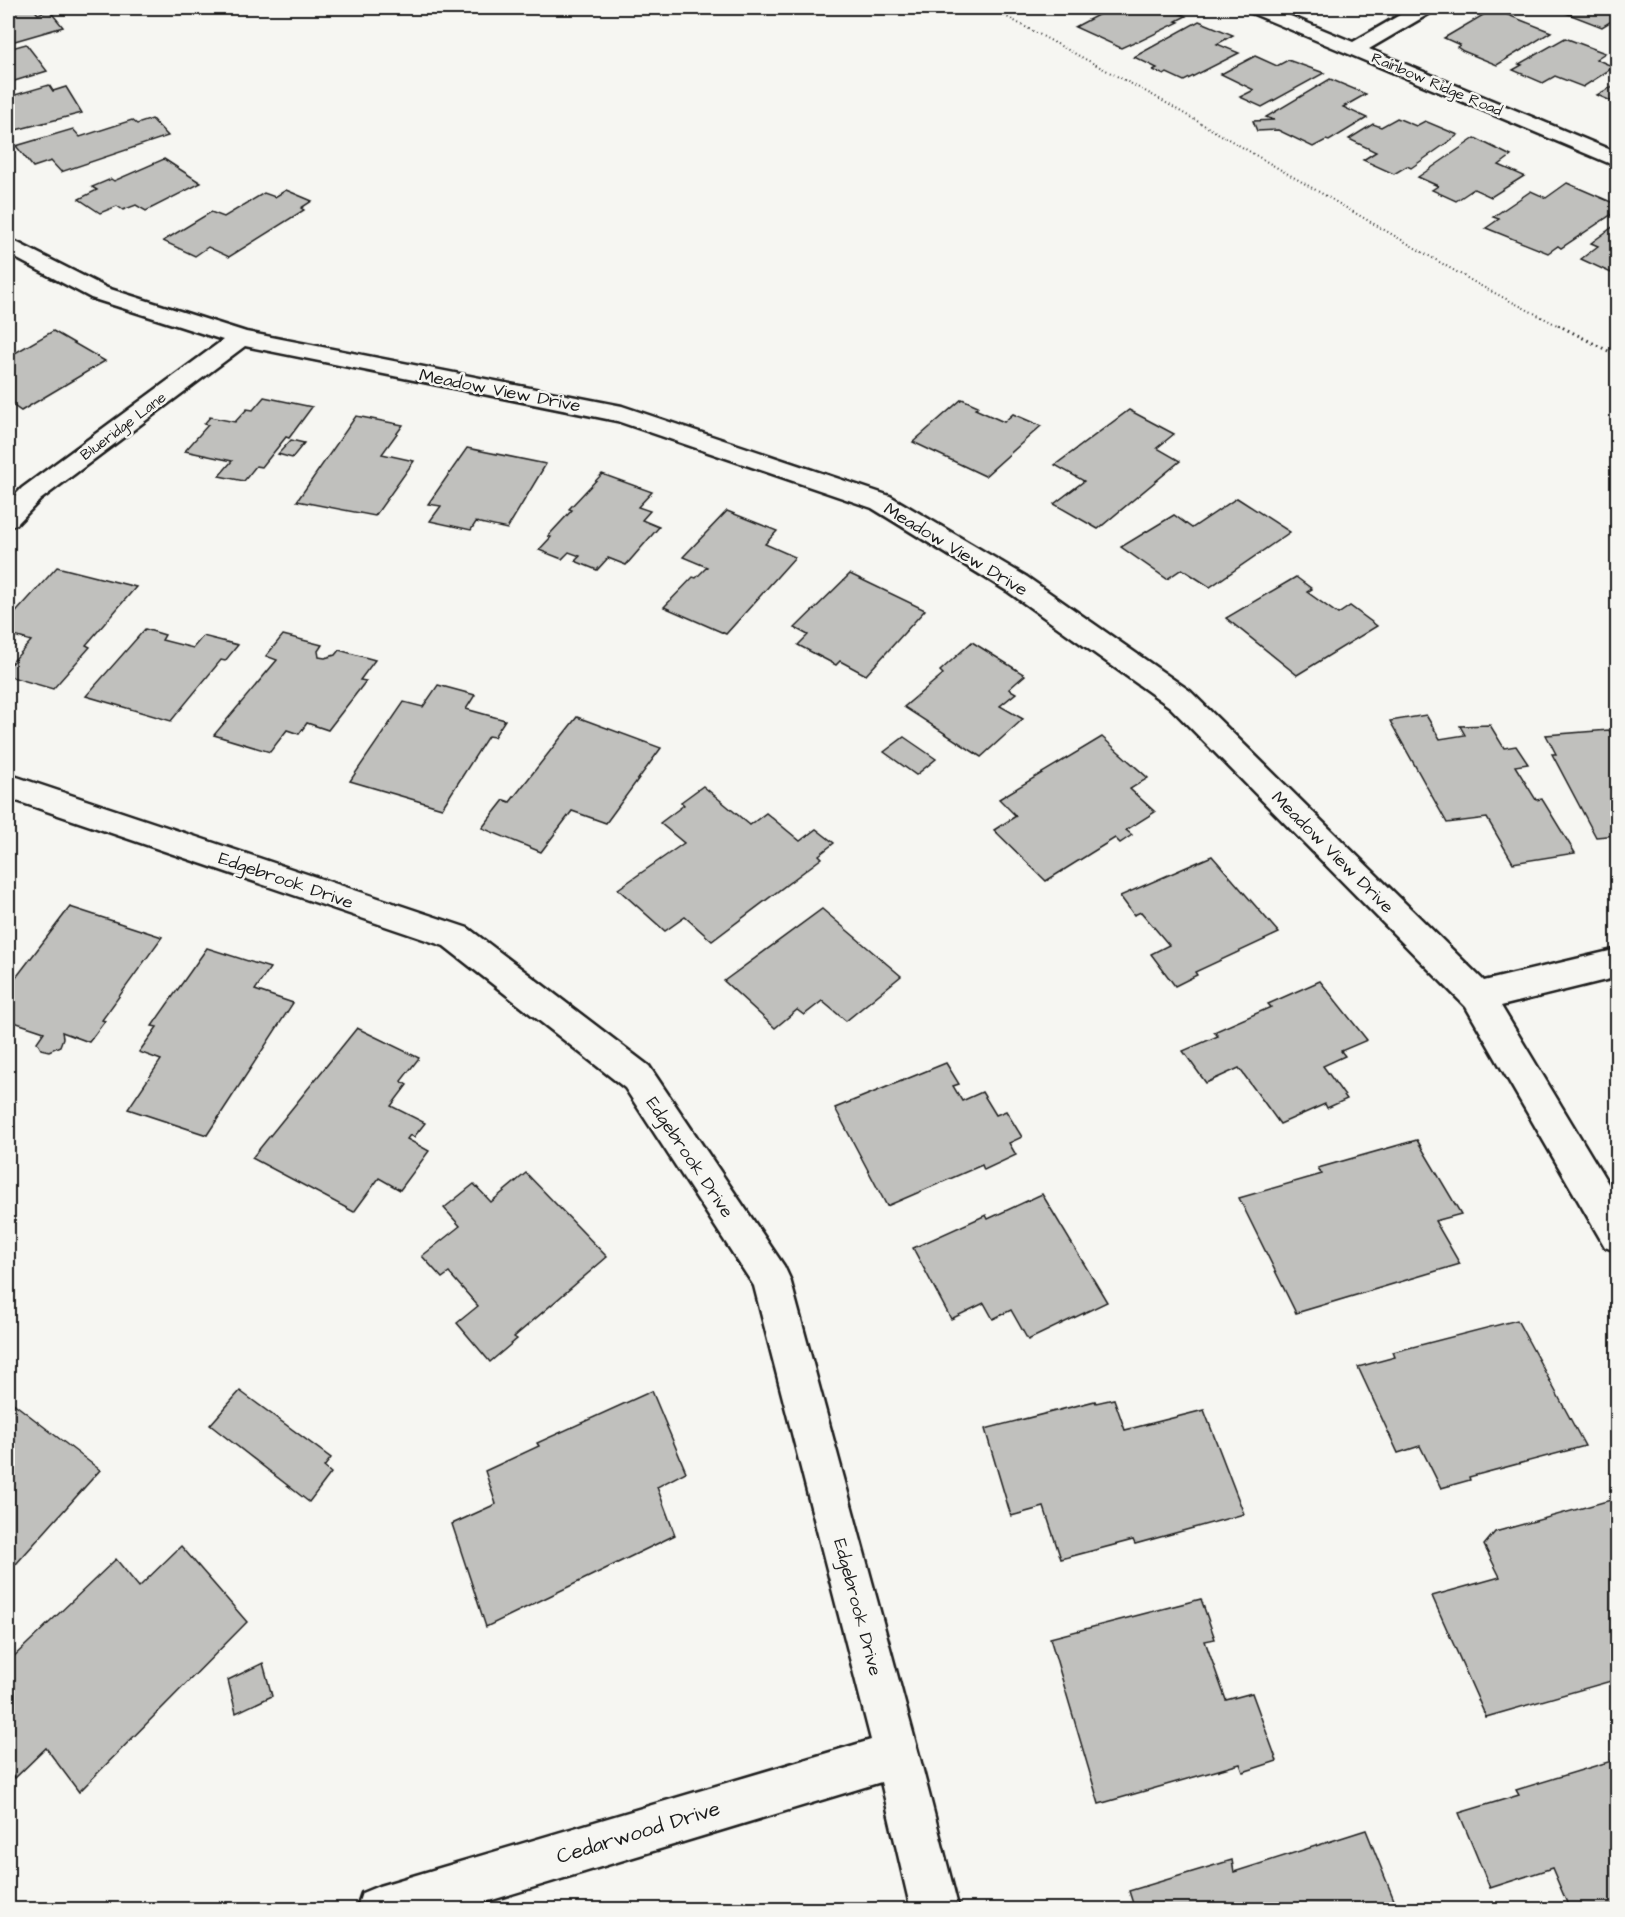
<svg xmlns="http://www.w3.org/2000/svg" width="1625" height="1917" font-family="'Architects Daughter',sans-serif">
	<style>
		.building { fill: #c0c0bd; stroke: #1c1c1c; stroke-width: 1.5 }
		.lines { fill: none; stroke-linecap: round; stroke-linejoin: round }
		.minor-casing { stroke: #1c1c1c; stroke-width: 5 }
		.path-far1 { stroke: #1c1c1c; stroke-width: 2; stroke-dasharray: 1 3; stroke-linecap: butt }
		.path { stroke: #1c1c1c; stroke-width: 3; stroke-dasharray: 1.5 4; stroke-linecap: butt }
		.minor { fill: #f6f6f2; fill-rule: evenodd }
		.labels { text-anchor: middle; stroke-width: 5; stroke-linejoin: round; paint-order: stroke }
		.far-street-label { font-size: 15px; fill: #1c1c1c; stroke: #f6f6f2 }
		.street-label { font-size: 18px; fill: #1c1c1c; stroke: #f6f6f2 }
		.near-street-label { font-size: 21px; fill: #1c1c1c; stroke: #f6f6f2 }
	</style>
	<rect width="100%" height="100%" fill="#f6f6f2"/>
	<filter id="ink" filterUnits="userSpaceOnUse"><feTurbulence type="fractalNoise" baseFrequency=".0167" numOctaves="2"/><feDisplacementMap in="SourceGraphic" scale="12" xChannelSelector="R" yChannelSelector="G"/><feConvolveMatrix kernelMatrix="1 2 1 2 8 2 1 2 1" color-interpolation-filters="sRGB"/></filter>
	<g filter="url(#ink)">
		<!-- building -->
		<g class="building">
			<path d="M22 8H33L38 14 49 10 63 27 8 43V12Z"/>
			<path d="M1111 8H1137L1146 11 1154 8H1167L1186 16 1176 21 1179 22 1138 42 1136 41 1121 48 1075 27Z"/>
			<path d="M1479 8H1494L1488 11 1493 9 1551 32 1497 65 1463 51 1457 47 1460 45 1444 38 1485 14 1474 10Z"/>
			<path d="M1553 8H1618V22L1613 20 1602 27Z"/>
			<path d="M1199 21 1233 35 1217 44 1239 53 1184 81 1167 73 1164 75 1153 70 1157 68 1134 57Z"/>
			<path d="M1565 38 1605 53 1596 59 1614 67 1583 87 1555 76 1543 83 1513 70 1522 65 1519 64Z"/>
			<path d="M26 44 47 71 8 83V49Z"/>
			<path d="M1255 56 1277 66 1288 60 1324 73 1262 107 1240 97 1254 90 1221 74Z"/>
			<path d="M1330 79 1366 94 1343 107 1367 118 1329 141 1326 140 1313 147 1278 130 1257 131 1253 121 1274 120 1266 117Z"/>
			<path d="M1618 83V104L1597 95 1606 90Z"/>
			<path d="M49 85 53 91 66 87 82 113 8 132V97Z"/>
			<path d="M1397 118 1416 126 1425 121 1458 135 1411 168 1407 166 1394 174 1363 160 1376 152 1349 139 1373 124 1381 127Z"/>
			<path d="M152 119 168 136 61 172 51 161 33 167 16 146 73 129 80 137 132 120 137 124Z"/>
			<path d="M1475 138 1511 156 1499 165 1524 176 1491 197 1474 189 1456 201 1432 190 1438 186 1418 177Z"/>
			<path d="M164 159 201 183 146 211 136 205 123 210 117 206 100 213 79 199 97 190 92 187 111 179 114 181Z"/>
			<path d="M1567 183 1618 205V210L1561 248 1558 246 1548 253 1486 228 1499 219 1493 217 1531 191 1546 198Z"/>
			<path d="M286 190 312 201 301 208 304 210 229 257 208 247 195 256 163 241 211 212 224 217 264 193 275 197Z"/>
			<path d="M1618 223V268L1611 273 1581 259 1598 246 1591 243Z"/>
			<path d="M53 331 105 361 21 411 8 402V357Z"/>
			<path d="M264 397 312 407 289 438 286 437 262 467 256 466 244 481 219 476 232 461 185 451 208 425 204 424 210 417 235 422 247 409 253 410Z"/>
			<path d="M962 399 978 406 975 409 1004 422 1013 414 1041 426 985 476 913 442Z"/>
			<path d="M1129 410 1174 434 1157 448 1180 461 1098 529 1054 504 1084 481 1055 465Z"/>
			<path d="M356 416 403 425 382 454 414 461 375 516 297 501Z"/>
			<path d="M291 440 304 443 292 458 278 454Z"/>
			<path d="M467 448 546 464 507 529 476 522 471 530 430 521 441 506 428 504Z"/>
			<path d="M602 474 652 492 638 507 650 511 642 520 659 527 626 565 608 558 597 570 575 561 580 556 569 552 562 559 539 550 551 537 548 536 572 510 569 509Z"/>
			<path d="M1237 498 1290 532 1210 587 1182 569 1167 579 1121 547 1174 515 1192 528Z"/>
			<path d="M727 511 777 531 765 544 795 557 726 634 664 607 693 577 696 578 707 567 683 557Z"/>
			<path d="M57 567 136 587 86 645 90 647 53 689 8 676V667L31 641 8 634V621Z"/>
			<path d="M850 574 925 610 866 675 840 661 836 665 798 645 808 635 795 628Z"/>
			<path d="M1296 577 1312 589 1307 592 1338 614 1350 606 1377 626 1297 675 1226 618Z"/>
			<path d="M145 629 165 635 162 640 193 648 203 636 238 645 225 661 221 660 171 721 86 696Z"/>
			<path d="M283 635 322 645 318 651 319 657 325 658 335 655 339 650 375 660 360 680 366 681 328 730 307 723 299 734 287 730 270 752 214 735 277 660 266 656Z"/>
			<path d="M972 642 1025 675 1009 689 1016 693 1000 706 1023 719 981 757 904 707 943 674 940 671Z"/>
			<path d="M438 685 475 695 466 709 505 720 494 737 488 736 442 808 350 781 404 702 423 707Z"/>
			<path d="M1426 715 1440 739 1465 735 1460 726 1490 725 1504 748 1516 746 1528 764 1515 766 1536 800 1542 799 1575 853 1513 863 1487 818 1447 823 1390 721Z"/>
			<path d="M577 717 661 748 606 823 572 811 541 852 482 828 504 800 510 802Z"/>
			<path d="M1609 730 1613 737 1618 736V835L1596 837 1552 754H1556L1546 735Z"/>
			<path d="M904 737 936 759 916 775 884 752Z"/>
			<path d="M1102 737 1148 778 1130 789 1155 812 1126 830 1132 835 1120 843 1115 838 1046 881 994 830 1016 816 999 799Z"/>
			<path d="M703 786 750 825 766 813 800 841 816 829 834 843 819 855 822 858 712 941 685 917 665 931 618 889 684 843 660 823 684 805 681 802Z"/>
			<path d="M1212 856 1279 933 1195 972 1197 975 1175 986 1151 954 1169 945 1141 912 1134 915 1120 896Z"/>
			<path d="M70 907 162 937 102 1020 105 1021 89 1042 62 1032 63 1038 60 1046 49 1051 41 1049 37 1042 44 1032 8 1020V988Z"/>
			<path d="M822 909 901 976 846 1021 822 1001 804 1015 797 1010 775 1028 724 981Z"/>
			<path d="M207 948 270 968 255 990 293 1003 207 1135 128 1109 161 1060 139 1052 157 1027 152 1026Z"/>
			<path d="M1320 981 1367 1040 1341 1051 1345 1056 1323 1066 1347 1099 1327 1108 1325 1104 1280 1124 1239 1068 1206 1083 1183 1051 1218 1036 1214 1032 1271 1007 1268 1004Z"/>
			<path d="M357 1028 419 1058 401 1081 407 1085 391 1106 425 1123 414 1137 410 1135 407 1139 429 1151 400 1190 379 1178 354 1212 252 1158Z"/>
			<path d="M946 1063 959 1084 953 1086 962 1101 982 1092 996 1115 1006 1111 1022 1137 1009 1143 1016 1155 984 1170 982 1165 887 1206 835 1108Z"/>
			<path d="M1417 1140 1461 1214 1435 1221 1460 1264 1296 1313 1239 1198 1322 1174 1318 1168Z"/>
			<path d="M526 1173 607 1257 514 1337 517 1339 490 1362 457 1323 478 1306 449 1273 442 1278 422 1256 460 1226 444 1208 474 1184 491 1202Z"/>
			<path d="M1042 1194 1107 1302 1028 1340 1011 1310 993 1319 984 1303 951 1319 913 1248 986 1215 988 1219Z"/>
			<path d="M1517 1320 1585 1446 1469 1477 1470 1480 1441 1488 1420 1446 1398 1453 1358 1367 1395 1357 1393 1352Z"/>
			<path d="M240 1391 331 1458 324 1467 331 1473 309 1502 210 1425Z"/>
			<path d="M652 1391 686 1472 657 1487 675 1535 486 1627 452 1524 496 1504 485 1471 539 1446 537 1443Z"/>
			<path d="M8 1399 100 1470 8 1573Z"/>
			<path d="M1114 1399 1125 1430 1204 1410 1244 1514 1135 1544 1133 1540 1061 1559 1044 1507 1011 1516 985 1429 1095 1401 1096 1403Z"/>
			<path d="M1618 1498V1679L1486 1717 1432 1596 1500 1577 1484 1545 1495 1532Z"/>
			<path d="M181 1546 247 1622 79 1792 46 1748 15 1778 8 1768V1662L116 1559 139 1587Z"/>
			<path d="M1201 1599 1215 1639 1205 1641 1226 1700 1252 1693 1277 1761 1243 1772 1240 1764 1099 1804 1050 1638Z"/>
			<path d="M263 1663 272 1696 236 1713 228 1680Z"/>
			<path d="M1618 1759V1910H1570L1552 1868 1490 1888 1459 1813 1519 1795 1516 1790Z"/>
			<path d="M1366 1830 1398 1910H1135L1129 1891 1232 1860 1234 1872Z"/>
		</g>
		<g class="lines">
			<defs>
				<g id="minor">
					<path d="M1247 8H1271L1353 42 1412 8H1434L1432 12 1369 49 1618 153V167L1249 12Z"/>
					<path d="M8 238 107 288 246 332 622 406 890 496 1027 577 1190 691 1484 981 1618 949V977L1501 1006 1618 1200V1252L1605 1247 1466 1007 1170 707 1007 591 872 508 617 421 245 346 40 500 17 524 8 527V503L22 488 223 340 91 298 8 254Z"/>
					<path d="M8 774 468 928 649 1066 784 1266 790 1279 919 1755 959 1910H911L881 1782 459 1910H356L362 1893 379 1886 871 1740 754 1286 625 1088 444 946 8 798Z"/>
				</g>
			</defs>
			<!-- minor casing -->
			<use href="#minor" class="minor-casing"/>
			<!-- path-far1 -->
			<path class="path-far1" d="M990 8 1154 96 1479 285 1561 327"/>
			<!-- path -->
			<path class="path" d="M1558 325 1618 356"/>
			<!-- minor -->
			<use href="#minor" class="minor"/>
		</g>
	</g>
	<g class="labels">
		<!-- far-street labels -->
		<g class="far-street-label">
			<text transform="translate(1437 84) rotate(23)" y="5">Rainbow Ridge Road</text>
			<text transform="translate(123 426) rotate(-37)" y="5">Blueridge Lane</text>
		</g>
		<!-- street labels -->
		<g class="street-label">
			<text transform="translate(500 390) rotate(11)" y="6">Meadow View Drive</text>
			<text transform="translate(956 549) rotate(31)" y="6">Meadow View Drive</text>
			<text transform="translate(1333 852) rotate(45)" y="6">Meadow View Drive</text>
			<text transform="translate(286 880) rotate(19)" y="6">Edgebrook Drive</text>
			<text transform="translate(690 1157) rotate(56)" y="6">Edgebrook Drive</text>
			<text transform="translate(858 1607) rotate(75)" y="6">Edgebrook Drive</text>
		</g>
		<!-- near-street labels -->
		<g class="near-street-label">
			<text transform="translate(638 1832) rotate(-17)" y="7">Cedarwood Drive</text>
		</g>
	</g>
	<!-- margin -->
	<rect width="1625" height="1917" fill="none" stroke="#f6f6f2" stroke-width="30"/>
	<rect x="15" y="15" width="1595" height="1887" fill="none" stroke="#1c1c1c" stroke-width="2" filter="url(#ink)"/>
</svg>
